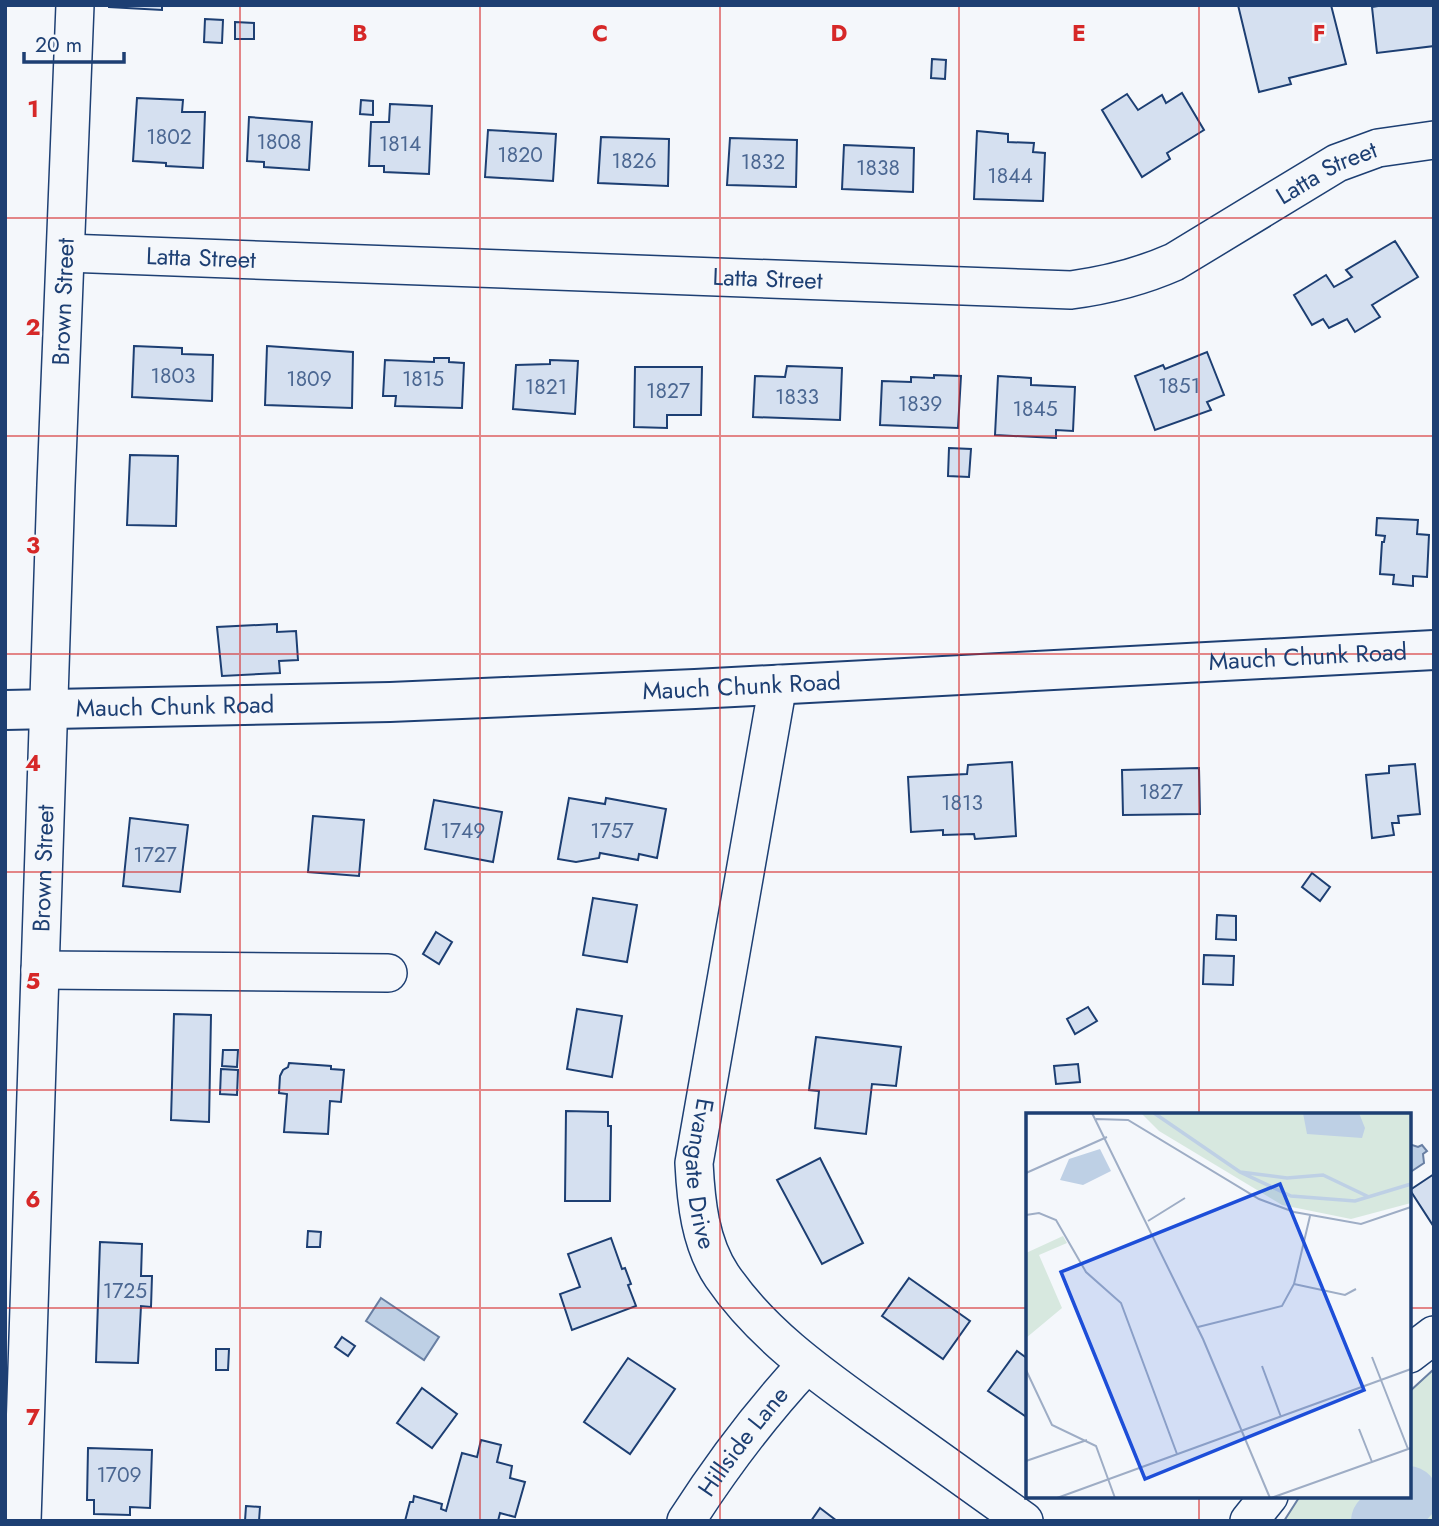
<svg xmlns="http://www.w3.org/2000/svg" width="1439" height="1526" font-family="Jost,sans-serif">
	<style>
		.green { fill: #d7e8df; stroke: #687fa3; stroke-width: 2 }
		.water { fill: #bed0e5; stroke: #687fa3; stroke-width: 2 }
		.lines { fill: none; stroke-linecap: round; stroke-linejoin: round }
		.river { stroke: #bed0e5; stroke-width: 60 }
		.building { fill: #d5e0f0; stroke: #1d3f73; stroke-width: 2 }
		.minor-casing { stroke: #1d3f73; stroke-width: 40 }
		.major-casing { stroke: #1d3f73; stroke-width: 42 }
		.minor { stroke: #f4f7fb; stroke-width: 37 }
		.major { stroke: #f4f7fb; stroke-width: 38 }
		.grid { fill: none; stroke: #d62828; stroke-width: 2; stroke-opacity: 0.55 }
		.labels { text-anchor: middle; stroke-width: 5; stroke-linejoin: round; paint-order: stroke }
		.number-label { font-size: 21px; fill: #4b6792 }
		.street-label { font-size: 24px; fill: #1d3f73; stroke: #f4f7fb }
		.inset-river { fill: none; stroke: #bed0e5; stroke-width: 3.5 }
		.inset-road { fill: none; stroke: #9eadc5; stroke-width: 2 }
		.view { fill: #1d4ed8; fill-opacity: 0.15; stroke: #1d4ed8; stroke-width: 3.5 }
		.inset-edge { fill: none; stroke: #1d3f73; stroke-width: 3.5 }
		.grid-label { font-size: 23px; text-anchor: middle; font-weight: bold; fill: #d62828; stroke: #f4f7fb; stroke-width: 5; stroke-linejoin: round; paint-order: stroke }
	</style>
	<rect width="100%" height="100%" fill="#f4f7fb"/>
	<!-- green -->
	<path class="green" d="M1434 1369V1521H1284L1300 1496H1409V1392Z"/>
	<!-- water -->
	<g class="water">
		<path d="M1409 1144 1418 1147 1422 1145 1427 1151 1423 1154 1424 1163 1409 1173Z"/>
		<path d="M381 1298 439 1337 424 1360 366 1321Z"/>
	</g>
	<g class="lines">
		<!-- river -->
		<path class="river" d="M1381 1521 1408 1496"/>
	</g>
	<!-- building -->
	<g class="building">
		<path d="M109 5H162V10L109 7Z"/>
		<path d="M1238 5H1331L1346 64 1289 78 1291 84 1259 92Z"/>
		<path d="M1384 5H1434V46L1377 53 1372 7Z"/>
		<path d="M205 19 223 20 222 43 204 42Z"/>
		<path d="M235 22 254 23V39H235Z"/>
		<path d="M932 59 946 60 945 79 931 78Z"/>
		<path d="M1182 93 1204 130 1167 153 1170 159 1142 177 1102 110 1127 94 1138 110 1162 95 1166 103Z"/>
		<path d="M137 98 183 100 182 112H205L203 168 166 166V163L133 161Z"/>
		<path d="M361 100 373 101V115L360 114Z"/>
		<path d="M390 104 432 106 429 174 384 172V166H369L371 122H389Z"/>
		<path d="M249 117 312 122 309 170 264 167V162L247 161Z"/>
		<path d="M488 130 556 134 553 181 485 177Z"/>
		<path d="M977 131 1008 134V142L1034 143 1033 152 1045 153 1043 201 974 199Z"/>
		<path d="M601 137 669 139 668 186 598 183Z"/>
		<path d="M730 138 797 140 796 187 727 185Z"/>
		<path d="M844 145 914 148 913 192 842 189Z"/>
		<path d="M1395 241 1418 277 1372 305 1380 317 1355 332 1347 319 1329 328 1323 319 1312 325 1294 295 1326 275 1334 287 1352 277 1346 270Z"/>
		<path d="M134 346 182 348V354L213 355 212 401 132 397Z"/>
		<path d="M267 346 353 352 352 408 265 405Z"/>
		<path d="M1207 352 1224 395 1207 402 1211 410 1155 430 1135 376 1163 365 1165 369Z"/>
		<path d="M434 358H449V362L464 363 462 408 395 406 396 396H383L385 360 434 362Z"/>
		<path d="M550 360 578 361 575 414 513 409 516 365 550 364Z"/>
		<path d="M787 366 842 368 840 420 753 417 755 376 785 377Z"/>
		<path d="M635 367H702L701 415H667V428L634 427Z"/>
		<path d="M934 375 961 376 958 428 880 425 882 381 911 382V377L934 378Z"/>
		<path d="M998 376 1031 378V385L1075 387 1073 431 1056 430V438L995 435Z"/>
		<path d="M949 448 971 449 969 477 948 476Z"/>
		<path d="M130 455 178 456 176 526 127 525Z"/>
		<path d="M1377 518 1418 520 1417 534 1429 535 1427 577 1413 576V586L1393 584 1394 575 1380 574 1382 542H1384L1385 536 1376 535Z"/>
		<path d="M277 624V632L296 631 298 660 279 661 280 673 222 676 217 627Z"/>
		<path d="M1012 762 1016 836 975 839 974 834 943 835V830L911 832 908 777 967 774 968 765Z"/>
		<path d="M1415 764 1420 814 1398 816 1399 823H1392L1394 835 1372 838 1366 775 1389 773V766Z"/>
		<path d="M1199 768 1200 814 1123 815 1122 770Z"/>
		<path d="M569 798 605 804 606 798 666 809 657 858 639 854 638 860 600 853 599 858 576 862 558 859Z"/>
		<path d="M434 800 502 812 493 862 425 849Z"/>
		<path d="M313 816 364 820 359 876 308 872Z"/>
		<path d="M130 818 188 825 180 892 123 886Z"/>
		<path d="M1312 873 1330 887 1320 901 1302 887Z"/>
		<path d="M593 898 637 905 627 962 583 955Z"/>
		<path d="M1217 915 1236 916V940L1216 939Z"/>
		<path d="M436 932 452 942 439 964 423 954Z"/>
		<path d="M1204 955 1234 956 1233 985 1203 984Z"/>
		<path d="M1088 1007 1097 1021 1075 1034 1067 1019Z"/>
		<path d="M577 1009 622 1016 612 1077 567 1069Z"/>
		<path d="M174 1014 211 1015 209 1122 171 1120Z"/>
		<path d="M816 1037 901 1047 896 1086 872 1084 866 1134 815 1128 819 1091 809 1090Z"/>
		<path d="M223 1050H238L237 1067 222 1066Z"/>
		<path d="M289 1063 331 1066V1069L344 1070 341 1102 330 1101 328 1134 284 1132 287 1094 279 1093 280 1076 283 1070 288 1067Z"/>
		<path d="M1078 1064 1080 1082 1056 1084 1054 1066Z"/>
		<path d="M221 1069 238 1070 237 1095 220 1094Z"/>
		<path d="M566 1111 608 1112V1126H611L610 1201H565Z"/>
		<path d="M820 1158 863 1243 822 1264 777 1180Z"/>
		<path d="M1434 1174V1227L1410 1190Z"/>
		<path d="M308 1231 321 1232 320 1247H307Z"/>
		<path d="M611 1238 622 1269 625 1268 631 1284 628 1285 636 1306 572 1330 560 1294 580 1287 568 1254Z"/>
		<path d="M100 1242 142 1244 141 1276H152L151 1307 141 1306 138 1363 96 1362Z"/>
		<path d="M909 1278 970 1321 943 1359 882 1316Z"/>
		<path d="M342 1337 355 1346 348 1356 335 1347Z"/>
		<path d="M216 1349H229L228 1370H216Z"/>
		<path d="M1017 1351 1028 1359V1418L988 1391Z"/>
		<path d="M628 1358 675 1389 630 1454 584 1422Z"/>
		<path d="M422 1388 457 1414 432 1448 397 1423Z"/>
		<path d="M481 1440 501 1445 497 1462 512 1466 510 1478 525 1482 515 1517 500 1513 498 1521H405L410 1502H413L414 1496 442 1504 441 1509 446 1511 462 1453 477 1457Z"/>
		<path d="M88 1448 152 1450 150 1508 130 1507V1515L94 1514V1500H87Z"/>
		<path d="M246 1506 260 1507 259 1521H245Z"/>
		<path d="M820 1508 837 1521H811Z"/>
	</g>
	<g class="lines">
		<defs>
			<g id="minor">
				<path id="s1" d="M66 253 1071 290C1108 285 1140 277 1174 262L1337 163 1378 148 1434 140"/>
				<path id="s2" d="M778 684 694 1163C696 1202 700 1243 722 1276 763 1336 823 1377 880 1418 928 1452 976 1487 1024 1521"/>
				<path d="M40 970 388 973"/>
				<path d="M1409 1354 1434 1335"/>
				<path id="s3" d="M22 1521 56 485 75 5"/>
				<path id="s4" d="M686 1521C722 1465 761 1413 806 1365"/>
				<path d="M1249 1521 1269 1496"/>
			</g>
			<g id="major">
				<path id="s5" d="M5 710 390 702 695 689 1434 650"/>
			</g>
		</defs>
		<!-- minor casing -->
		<use href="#minor" class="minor-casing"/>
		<!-- major casing -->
		<use href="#major" class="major-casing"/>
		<!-- minor -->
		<use href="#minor" class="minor"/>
		<!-- major -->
		<use href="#major" class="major"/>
	</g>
	<!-- grid -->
	<path class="grid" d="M240 5V1521M480 5V1521M720 5V1521M959 5V1521M1199 5V1115M5 218H1434M5 436H1434M5 654H1434M5 872H1434M5 1090H1434M5 1308H1028M1409 1308H1434M1199 1496V1521"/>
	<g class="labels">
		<!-- number labels -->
		<g class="number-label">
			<text x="169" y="144">1802</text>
			<text x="279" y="149">1808</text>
			<text x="400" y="151">1814</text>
			<text x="520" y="162">1820</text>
			<text x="634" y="168">1826</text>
			<text x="763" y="169">1832</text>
			<text x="878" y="175">1838</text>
			<text x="1010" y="183">1844</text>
			<text x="173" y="383">1803</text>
			<text x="309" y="386">1809</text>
			<text x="423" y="386">1815</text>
			<text x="1179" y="393">1851</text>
			<text x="546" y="394">1821</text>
			<text x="668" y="398">1827</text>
			<text x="797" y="404">1833</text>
			<text x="920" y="411">1839</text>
			<text x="1035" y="416">1845</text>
			<text x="1161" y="799">1827</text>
			<text x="962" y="810">1813</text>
			<text x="463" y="838">1749</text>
			<text x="612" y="838">1757</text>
			<text x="155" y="862">1727</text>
			<text x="125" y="1298">1725</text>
			<text x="119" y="1482">1709</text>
		</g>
		<!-- street labels -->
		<g class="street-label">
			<text dy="8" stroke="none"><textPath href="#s1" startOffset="1290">Latta Street</textPath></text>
			<text dy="8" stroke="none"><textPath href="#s1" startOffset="135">Latta Street</textPath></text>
			<text dy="8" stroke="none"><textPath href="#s1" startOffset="702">Latta Street</textPath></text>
			<text dy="8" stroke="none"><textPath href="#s3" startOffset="1220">Brown Street</textPath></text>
			<text dy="8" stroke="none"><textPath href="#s5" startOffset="1304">Mauch Chunk Road</textPath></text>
			<text dy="8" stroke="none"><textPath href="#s5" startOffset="737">Mauch Chunk Road</textPath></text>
			<text dy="8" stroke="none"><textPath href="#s5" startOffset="170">Mauch Chunk Road</textPath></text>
			<text dy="8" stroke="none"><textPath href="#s3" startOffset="653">Brown Street</textPath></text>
			<text dy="8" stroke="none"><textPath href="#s2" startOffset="497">Evangate Drive</textPath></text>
			<text dy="8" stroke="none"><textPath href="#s4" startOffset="98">Hillside Lane</textPath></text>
		</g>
	</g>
	<!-- overview -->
	<g transform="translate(1026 1113)">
		<rect width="385" height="385" fill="#f4f7fb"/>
		<path d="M115 0H385V90L325 106 256 92 133 18ZM37 123 41 130 13 142 36 195 0 225V140Z" fill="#d7e8df"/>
		<path d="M277 0H333L339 15 336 25 281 21ZM74 36 85 58 57 72 34 67 43 46Z" fill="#bed0e5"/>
		<path class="inset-river" d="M128 0 214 59 265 83 329 88 385 71M214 59 261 65 297 62 343 84"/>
		<path class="inset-road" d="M66 0 177 226 244 385M70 6 102 7 233 86 268 99 335 111 385 94M0 60 81 24M0 102 13 100 30 107 60 159 95 190 151 341M122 108 159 85M268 171 319 182 330 176M172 214 256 193 268 171 284 103M346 244 382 336M236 253 255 304M0 257 26 312 70 333 89 385M333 316 346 349M0 348 61 327M31 385 385 256M245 385 385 335"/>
		<path class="view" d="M254 71 338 277 119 366 35 159Z"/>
		<rect width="385" height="385" class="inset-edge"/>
	</g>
	<g class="grid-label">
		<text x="360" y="41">B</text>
		<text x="600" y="41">C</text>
		<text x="839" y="41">D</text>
		<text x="1079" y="41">E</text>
		<text x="1319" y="41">F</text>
		<text x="33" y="117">1</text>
		<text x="33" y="335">2</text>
		<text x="33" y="553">3</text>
		<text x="33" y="771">4</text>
		<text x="33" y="989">5</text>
		<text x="33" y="1207">6</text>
		<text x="33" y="1425">7</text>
	</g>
	<!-- border -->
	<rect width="1439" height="1526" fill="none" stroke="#1d3f73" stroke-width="14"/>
	<!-- scale -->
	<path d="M24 52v10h100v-10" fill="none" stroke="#1d3f73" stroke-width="3.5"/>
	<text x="35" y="52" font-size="21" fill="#1d3f73" stroke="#f4f7fb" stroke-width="5" paint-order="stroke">20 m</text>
</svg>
